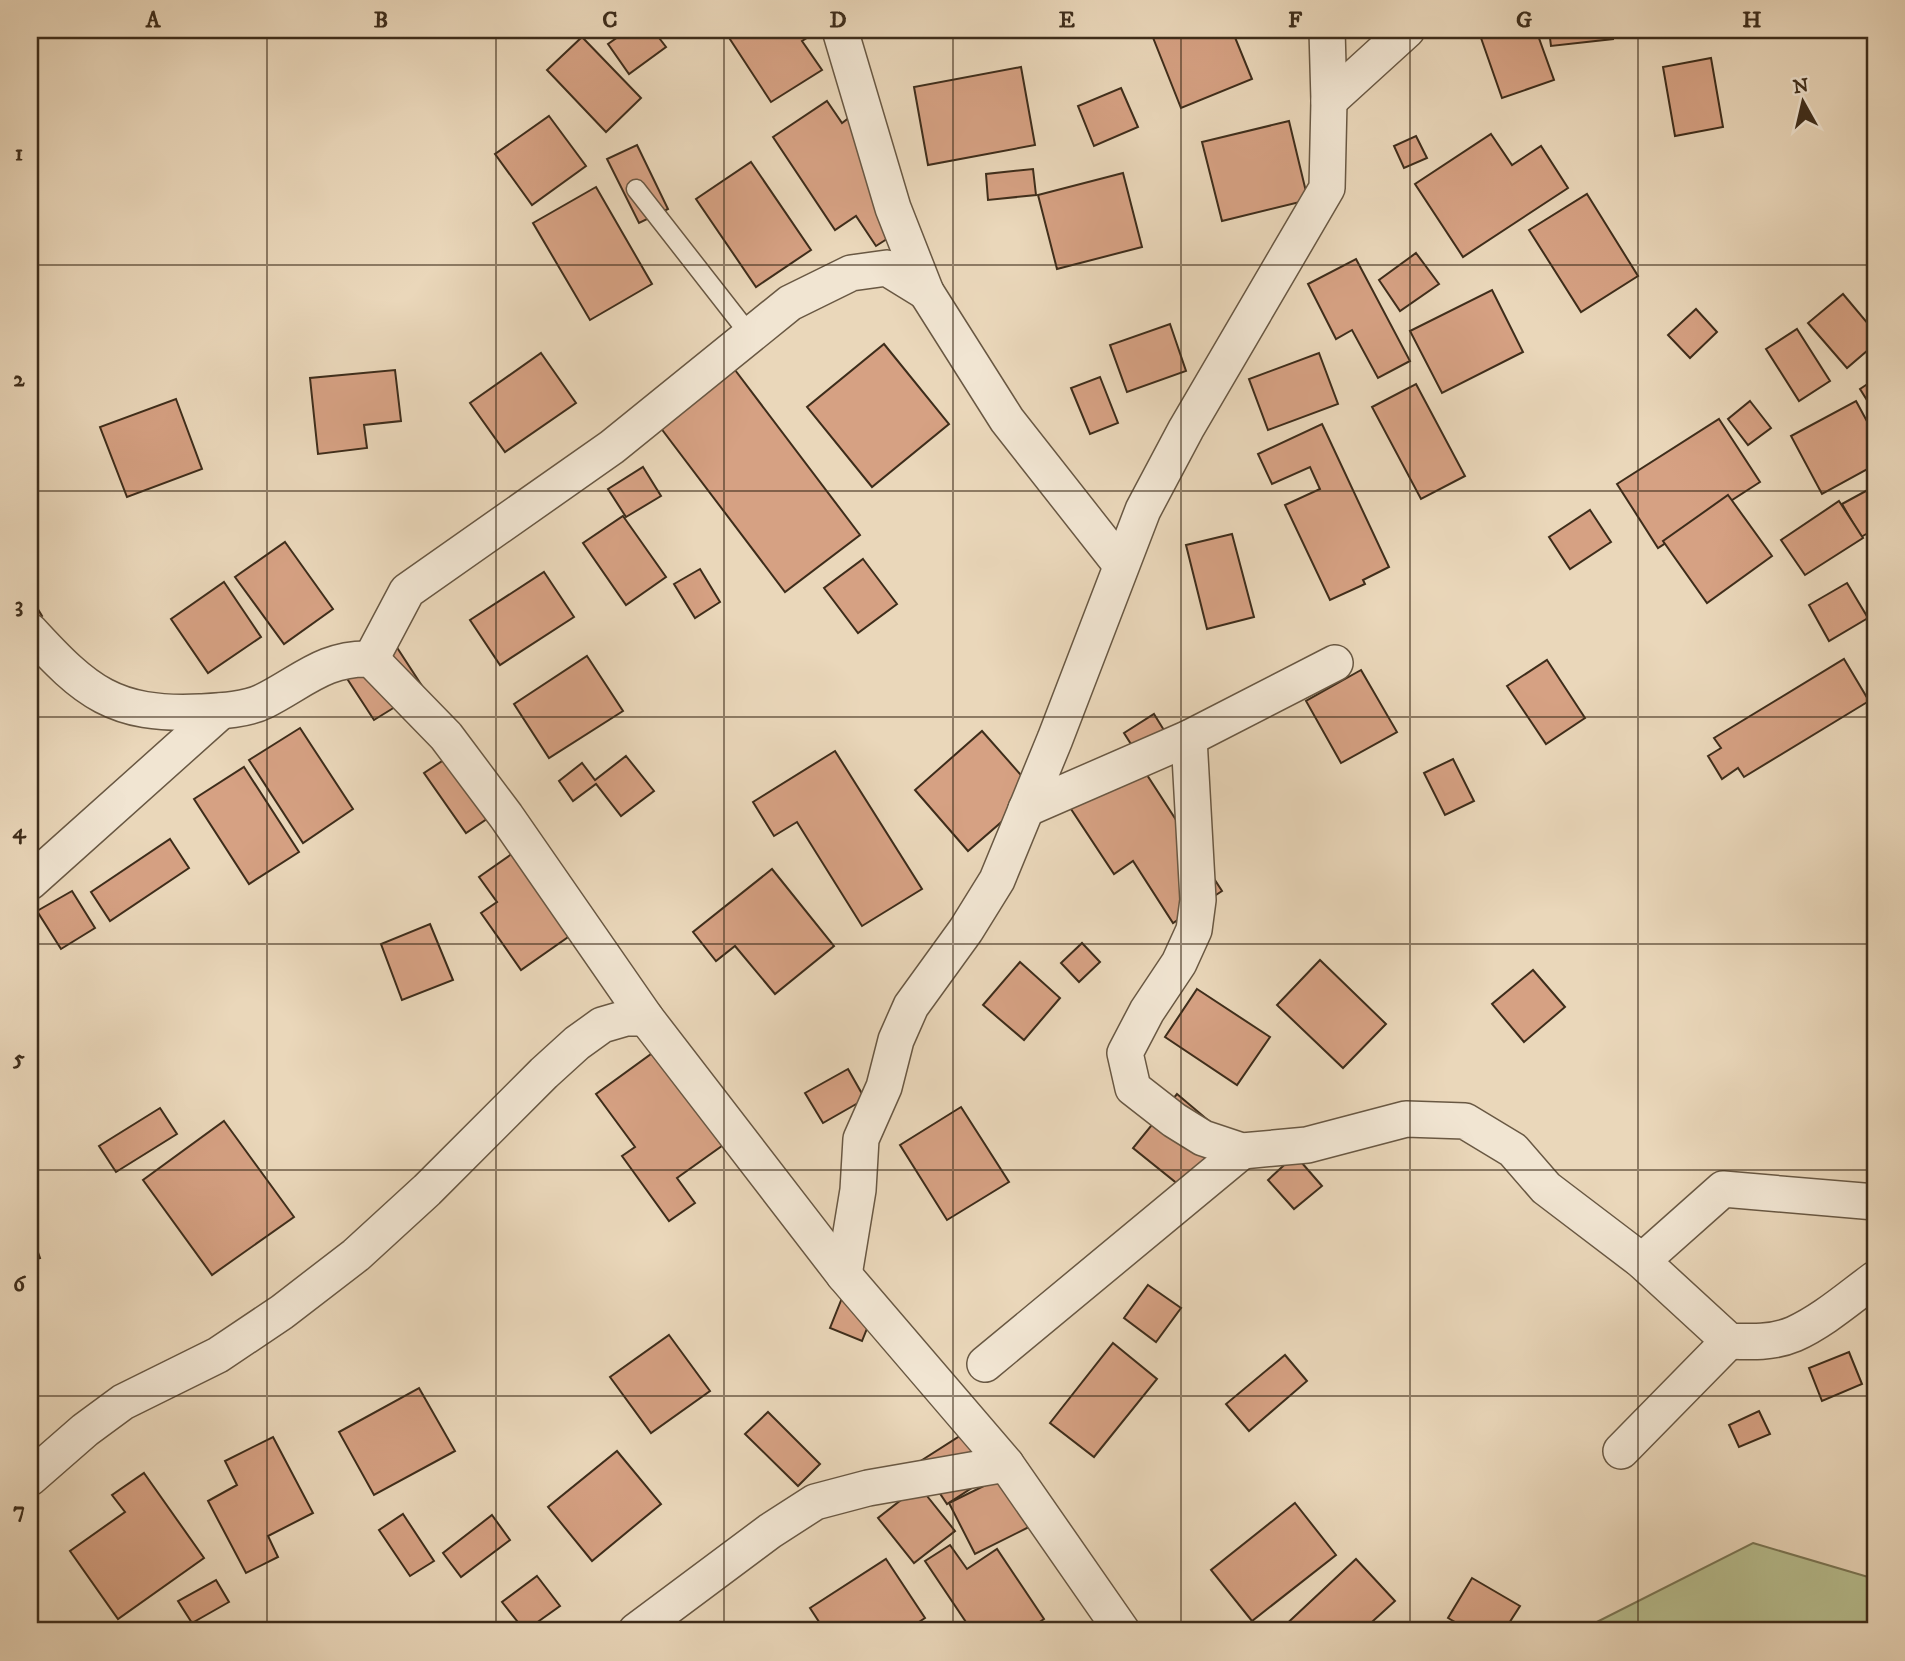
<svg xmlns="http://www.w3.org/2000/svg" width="1905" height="1661" font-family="'IM FELL DW Pica',serif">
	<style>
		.green { fill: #b7be8f; stroke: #7a7655; stroke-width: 2 }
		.building { fill: #d6a183; stroke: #3e2d1b; stroke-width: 2 }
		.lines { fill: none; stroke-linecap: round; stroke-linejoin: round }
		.service-casing { stroke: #695843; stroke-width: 21 }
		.minor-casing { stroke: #695843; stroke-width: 38 }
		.service { stroke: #f1e5d2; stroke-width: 18 }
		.minor { stroke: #f1e5d2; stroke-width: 35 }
		.grid { fill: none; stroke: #3e2d1b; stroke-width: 2; stroke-opacity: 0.55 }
		.neatline { fill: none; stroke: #3e2d1b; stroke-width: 2.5 }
		.grid-label { font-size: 23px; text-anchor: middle; font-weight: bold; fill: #3e2d1b }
	</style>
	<rect width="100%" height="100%" fill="#ead7ba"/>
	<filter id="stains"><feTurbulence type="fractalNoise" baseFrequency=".00286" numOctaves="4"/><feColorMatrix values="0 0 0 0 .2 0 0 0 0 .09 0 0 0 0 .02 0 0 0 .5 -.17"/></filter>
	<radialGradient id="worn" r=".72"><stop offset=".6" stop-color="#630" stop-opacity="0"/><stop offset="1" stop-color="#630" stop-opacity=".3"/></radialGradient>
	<!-- green -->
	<path class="green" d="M1753 1543 1875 1579V1631H1579Z"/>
	<!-- building -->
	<g class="building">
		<path d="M628 30H653L666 47 629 74 608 44Z"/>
		<path d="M724 30H820L802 41 822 70 771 102Z"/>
		<path d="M1150 30H1232L1252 79 1181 108Z"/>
		<path d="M1506 30H1536L1554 80 1502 98 1481 38Z"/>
		<path d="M1549 30H1612L1613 39 1551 46Z"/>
		<path d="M582 37 641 98 606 132 547 70Z"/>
		<path d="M1711 58 1723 127 1675 136 1663 67Z"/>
		<path d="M1021 67 1035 145 928 165 914 87Z"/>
		<path d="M1121 88 1138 127 1094 146 1078 106Z"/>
		<path d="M827 101 842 123 858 111 907 226 876 246 856 216 835 230 773 137Z"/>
		<path d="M549 116 586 166 532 205 495 154Z"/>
		<path d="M1289 121 1308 200 1222 221 1202 142Z"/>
		<path d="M1491 134 1512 165 1541 146 1568 188 1463 257 1415 184Z"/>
		<path d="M1416 136 1427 158 1404 168 1394 146Z"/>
		<path d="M637 145 668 209 639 223 607 159Z"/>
		<path d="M751 162 811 250 756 287 696 199Z"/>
		<path d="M1033 169 1036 195 988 200 986 174Z"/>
		<path d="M1123 173 1142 247 1057 269 1038 195Z"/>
		<path d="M596 187 652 284 590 320 533 223Z"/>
		<path d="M1587 194 1638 276 1581 312 1529 230Z"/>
		<path d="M1416 253 1439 284 1400 311 1379 280Z"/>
		<path d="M1356 259 1410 361 1378 378 1352 330 1336 339 1308 284Z"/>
		<path d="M1492 290 1523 352 1442 393 1410 331Z"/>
		<path d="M1843 294 1875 332V344L1847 368 1808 323Z"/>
		<path d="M1696 309 1717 332 1690 358 1668 335Z"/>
		<path d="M1170 324 1186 371 1127 392 1110 345Z"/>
		<path d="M1797 329 1830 381 1799 401 1766 349Z"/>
		<path d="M884 344 949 424 872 487 807 407Z"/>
		<path d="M541 353 576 403 505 452 470 403Z"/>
		<path d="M1319 353 1338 404 1268 430 1249 379Z"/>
		<path d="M732 366 860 535 785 592 657 423Z"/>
		<path d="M395 370 401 421 364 425 367 448 318 454 310 378Z"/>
		<path d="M1100 377 1118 423 1090 434 1071 388Z"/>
		<path d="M1875 379V413L1860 389Z"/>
		<path d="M1416 384 1465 476 1421 499 1372 407Z"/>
		<path d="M176 399 202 469 127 497 100 427Z"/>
		<path d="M1750 401 1771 428 1748 445 1728 419Z"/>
		<path d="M1856 401 1875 436V465L1822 494 1791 436Z"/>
		<path d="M1719 419 1760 482 1658 548 1617 484Z"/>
		<path d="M1322 424 1389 567 1363 580 1365 584 1330 600 1285 505 1320 489 1310 467 1272 484 1258 454Z"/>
		<path d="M643 467 661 496 626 517 608 489Z"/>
		<path d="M1875 486V529L1861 537 1842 504Z"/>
		<path d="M1728 495 1772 556 1707 603 1663 541Z"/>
		<path d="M1839 501 1863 538 1805 575 1781 540Z"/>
		<path d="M1590 510 1611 542 1570 569 1549 537Z"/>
		<path d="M623 516 666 577 626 605 583 543Z"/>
		<path d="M1232 534 1254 617 1207 629 1186 545Z"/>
		<path d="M285 542 333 609 284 644 235 577Z"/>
		<path d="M863 559 897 604 858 633 824 588Z"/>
		<path d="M700 569 720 602 695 618 674 584Z"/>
		<path d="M544 572 574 617 500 665 470 620Z"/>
		<path d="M224 582 261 637 208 673 171 619Z"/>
		<path d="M1847 583 1868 618 1829 641 1809 605Z"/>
		<path d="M30 596 42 616 30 623Z"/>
		<path d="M396 646 424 689 374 720 346 677Z"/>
		<path d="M587 656 623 711 549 758 514 704Z"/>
		<path d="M1844 659 1869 701 1744 777 1738 768 1722 779 1708 756 1721 748 1714 738Z"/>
		<path d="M1547 660 1585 718 1546 744 1507 686Z"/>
		<path d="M1361 670 1397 732 1341 763 1306 701Z"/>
		<path d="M1154 714 1178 753 1148 771 1124 733Z"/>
		<path d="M300 728 353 809 303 843 249 760Z"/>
		<path d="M982 731 1036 792 968 851 915 790Z"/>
		<path d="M468 744 509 804 466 833 424 773Z"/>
		<path d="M835 751 922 889 862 926 797 822 774 836 753 802Z"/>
		<path d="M626 756 654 791 621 816 596 784 573 801 559 781 582 763 595 780Z"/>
		<path d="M1136 758 1222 891 1173 923 1133 861 1114 874 1067 803Z"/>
		<path d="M1453 759 1474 801 1445 815 1424 773Z"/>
		<path d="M244 767 299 852 249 884 194 799Z"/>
		<path d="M170 839 189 868 110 921 91 892Z"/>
		<path d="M523 846 581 928 521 970 481 913 497 902 479 877Z"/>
		<path d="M772 869 834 946 775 994 735 946 716 961 693 932Z"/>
		<path d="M72 891 95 928 61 949 37 911Z"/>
		<path d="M430 924 453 980 402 1000 381 944Z"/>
		<path d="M1082 943 1100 962 1079 982 1061 963Z"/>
		<path d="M1320 960 1386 1024 1343 1068 1277 1005Z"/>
		<path d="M1020 962 1060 998 1024 1040 983 1005Z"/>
		<path d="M1533 970 1565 1007 1524 1042 1492 1004Z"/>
		<path d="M1197 989 1270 1037 1237 1085 1165 1037Z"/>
		<path d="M658 1049 726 1143 677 1178 695 1203 669 1221 622 1156 635 1147 596 1094Z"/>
		<path d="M848 1069 865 1099 823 1123 805 1093Z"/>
		<path d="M1177 1094 1228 1137 1184 1189 1133 1148Z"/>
		<path d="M961 1107 1009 1182 947 1220 900 1145Z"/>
		<path d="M160 1108 177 1134 116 1172 99 1146Z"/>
		<path d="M224 1121 294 1217 212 1275 143 1180Z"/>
		<path d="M1295 1155 1322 1186 1294 1209 1268 1180Z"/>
		<path d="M30 1229 40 1258 30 1261Z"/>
		<path d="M1148 1285 1181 1308 1156 1342 1124 1318Z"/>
		<path d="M842 1298 874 1311 862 1341 830 1328Z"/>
		<path d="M669 1335 710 1391 651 1433 610 1377Z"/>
		<path d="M1113 1343 1157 1379 1094 1457 1050 1423Z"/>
		<path d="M1849 1352 1862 1384 1822 1401 1809 1368Z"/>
		<path d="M1285 1355 1307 1381 1249 1431 1226 1404Z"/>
		<path d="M419 1388 455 1451 374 1495 339 1432Z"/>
		<path d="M1759 1411 1770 1434 1739 1447 1729 1425Z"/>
		<path d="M768 1412 820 1464 798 1486 745 1434Z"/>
		<path d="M974 1427 1001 1469 947 1504 919 1462Z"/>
		<path d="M273 1437 313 1513 268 1536 278 1557 246 1573 208 1501 237 1485 225 1461Z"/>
		<path d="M617 1451 661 1504 592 1561 548 1507Z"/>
		<path d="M144 1473 204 1558 118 1619 70 1551 125 1512 112 1495Z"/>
		<path d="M1004 1476 1029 1527 975 1554 949 1503Z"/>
		<path d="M919 1486 955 1531 914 1563 878 1518Z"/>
		<path d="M1295 1503 1336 1555 1252 1621 1211 1570Z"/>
		<path d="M403 1514 434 1561 410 1576 379 1530Z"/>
		<path d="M492 1515 510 1540 461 1577 443 1553Z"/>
		<path d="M950 1545 967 1569 997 1549 1044 1619 1026 1631H972L925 1561Z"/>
		<path d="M886 1559 925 1618 905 1631H825L810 1608Z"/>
		<path d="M1356 1559 1395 1601 1362 1631H1279Z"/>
		<path d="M537 1576 560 1606 525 1631 502 1602Z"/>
		<path d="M1472 1578 1520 1606 1504 1631H1471L1448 1618Z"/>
		<path d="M216 1580 229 1602 192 1623 178 1601Z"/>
	</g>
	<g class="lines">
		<defs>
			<path id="service" d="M636 189 750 335"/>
			<g id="minor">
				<path d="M840 30 893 208 926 292 1007 420 1121 565"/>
				<path d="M1329 101 1407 30"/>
				<path d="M30 631C86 692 114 716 200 712 220 711 246 710 264 701 302 682 325 657 371 659L446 736 506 816 646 1018 844 1275 1006 1464 1122 1631"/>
				<path d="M371 659 407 591 612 447 790 303 851 273 887 268 926 292"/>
				<path d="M1189 738 1198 900 1194 930 1179 963 1147 1011 1125 1053 1133 1088 1174 1120 1203 1138 1242 1151 1307 1145 1406 1119 1465 1121 1513 1150 1546 1188 1642 1261 1729 1341C1751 1342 1773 1343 1794 1334 1823 1321 1849 1298 1875 1279"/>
				<path d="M1026 809 1189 738 1335 663"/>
				<path d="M30 882 221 711"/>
				<path d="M1642 1261 1723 1189 1875 1202"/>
				<path d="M844 1275 858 1190 861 1139 884 1087 896 1040 911 1006 966 930 997 880 1055 739 1143 510 1186 429 1327 188 1329 101 1327 30"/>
				<path d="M985 1364 1242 1151"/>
				<path d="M1621 1451 1729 1341"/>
				<path d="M30 1478 85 1430 123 1402 218 1355 282 1312 356 1255 427 1190 544 1073 577 1043 602 1025 626 1018H646"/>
				<path d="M636 1631 770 1531 815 1502 868 1488 1006 1464"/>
			</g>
		</defs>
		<!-- service casing -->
		<use href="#service" class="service-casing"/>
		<!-- minor casing -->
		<use href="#minor" class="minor-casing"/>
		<!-- service -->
		<use href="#service" class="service"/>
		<!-- minor -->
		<use href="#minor" class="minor"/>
	</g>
	<!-- grid -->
	<path class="grid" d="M267 30V1631M496 30V1631M724 30V1631M953 30V1631M1181 30V1631M1410 30V1631M1638 30V1631M30 265H1875M30 491H1875M30 717H1875M30 944H1875M30 1170H1875M30 1396H1875"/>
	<!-- margin -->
	<rect width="1905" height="1661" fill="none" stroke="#ead7ba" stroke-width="77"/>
	<!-- north arrow -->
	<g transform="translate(1803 102) rotate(352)" stroke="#f1e5d2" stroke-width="5" paint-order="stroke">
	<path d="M0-5L12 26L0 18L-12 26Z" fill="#3e2d1b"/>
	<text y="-10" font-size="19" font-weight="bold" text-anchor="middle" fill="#3e2d1b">N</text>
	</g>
	<rect x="38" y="38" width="1829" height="1584" class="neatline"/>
	<g class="grid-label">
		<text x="153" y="27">A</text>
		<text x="381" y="27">B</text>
		<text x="610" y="27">C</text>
		<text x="838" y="27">D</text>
		<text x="1067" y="27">E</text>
		<text x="1295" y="27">F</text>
		<text x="1524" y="27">G</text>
		<text x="1752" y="27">H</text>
		<text x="19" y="160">1</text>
		<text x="19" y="386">2</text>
		<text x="19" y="612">3</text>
		<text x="19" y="838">4</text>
		<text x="19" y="1065">5</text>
		<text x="19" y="1291">6</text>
		<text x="19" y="1517">7</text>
	</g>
	<rect width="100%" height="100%" filter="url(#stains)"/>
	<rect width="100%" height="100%" fill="url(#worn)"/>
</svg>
